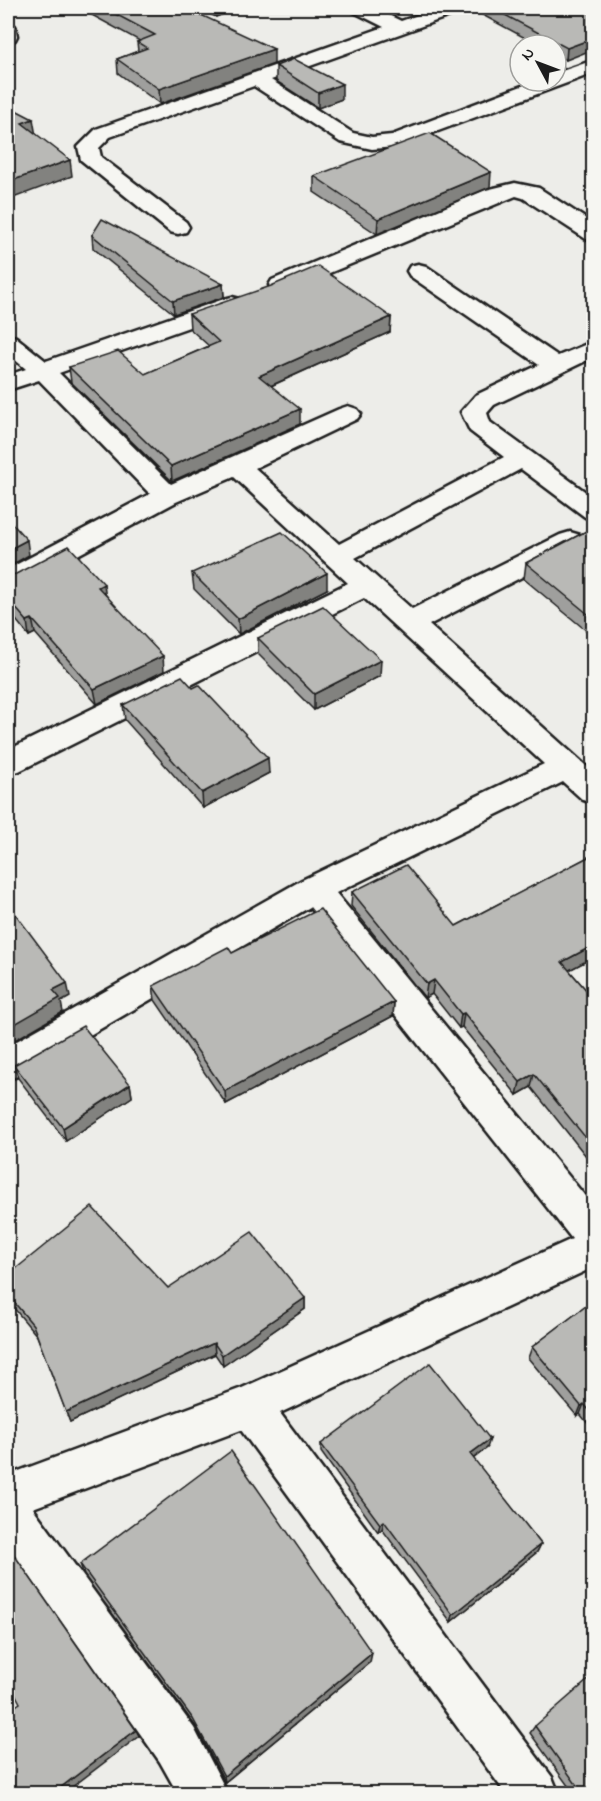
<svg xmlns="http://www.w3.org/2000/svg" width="601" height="1801" font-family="'Indie Flower',sans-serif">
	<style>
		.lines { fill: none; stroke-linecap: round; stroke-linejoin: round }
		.street-casing { stroke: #1c1c1c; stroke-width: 5 }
		.street { fill: #f6f6f2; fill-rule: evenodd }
		.wall { fill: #9f9f9d; stroke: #1c1c1c; stroke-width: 1.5 }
		.shaded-wall { fill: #82827f; stroke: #1c1c1c; stroke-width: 1.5 }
		.building { fill: #b9b9b6; stroke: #1c1c1c; stroke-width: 1.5 }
	</style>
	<rect width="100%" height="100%" fill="#edede9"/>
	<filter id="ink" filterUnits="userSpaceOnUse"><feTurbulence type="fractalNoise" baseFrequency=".0167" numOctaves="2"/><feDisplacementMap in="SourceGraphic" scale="12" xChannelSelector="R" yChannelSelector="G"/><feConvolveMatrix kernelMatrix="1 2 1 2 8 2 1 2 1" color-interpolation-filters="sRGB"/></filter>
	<g filter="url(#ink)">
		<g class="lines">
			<defs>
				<g id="street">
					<path d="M352 8H374L401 21 438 8H463L461 12 271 80 353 133 372 137 392 135 535 81H556V73L594 60V73L395 147 372 149 340 142 254 86 110 137 99 148 101 157 186 222 189 227 186 232 178 234 170 232 81 160 78 147 96 129 384 27 354 12Z"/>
					<path d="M8 24 15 26 17 36 15 40 8 42Z"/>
					<path d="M515 183 539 188 594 224V241L586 239 523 198 516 196 288 290 280 292 272 290 269 285 272 280 486 190Z"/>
					<path d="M418 264 426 266 558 356 594 341V357L494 405 487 413 490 422 594 498V519L585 517 521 469 355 558 412 609 560 535 570 532 580 535 584 541 580 547 429 625 594 773V804L583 800 563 782 336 893 594 1207V1267L280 1413 552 1777 559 1794H506L241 1430 33 1508 194 1728 228 1794H178L160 1762 8 1545V1475L242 1388 572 1239 310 907 21 1075 8 1079V1046L302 880 544 764 364 598 19 771 8 774V750L348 583 234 477 176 502 18 587 8 589V569L150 494 39 380 8 390V375L26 369 8 354V335L16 337 46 361 224 299 232 297 240 299 244 304 240 309 59 373 171 484 339 409 348 406 357 409 361 414 357 419 255 468 339 544 504 457 470 431 461 412 476 395 539 365 410 276 407 271 410 266Z"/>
				</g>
			</defs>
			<!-- street casing -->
			<use href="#street" class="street-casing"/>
			<!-- street -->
			<use href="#street" class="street"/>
		</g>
		<!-- wall -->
		<g class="wall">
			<path d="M79 8H186L274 64 160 104 118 73 117 59 138 51 137 42 140 41Z"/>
			<path d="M196 8H238L216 17Z"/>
			<path d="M480 8H580L566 60 556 55V45H538L479 13Z"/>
			<path d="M276 66 342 99 318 108 276 81Z"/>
			<path d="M314 176 490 187 377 234 314 192Z"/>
			<path d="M92 235 223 284 224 297 174 314 93 248Z"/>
			<path d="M189 314 391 317 390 332 271 386 300 424 172 481 71 382 69 367 145 374 209 346 190 329Z"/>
			<path d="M594 527V637L524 579 526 563Z"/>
			<path d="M192 573 327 589 239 634 194 589Z"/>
			<path d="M8 575 106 595 164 671 97 704 35 633 29 636 8 610Z"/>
			<path d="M258 638 380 676 314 710 258 654Z"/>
			<path d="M123 705 269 773 203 808 125 720Z"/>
			<path d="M594 854V957L569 970 594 999V1166L531 1087 517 1095 462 1027 459 1028 432 994 425 998 351 906 352 892 456 926Z"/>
			<path d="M232 953 394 1002 393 1016 226 1104 155 1000 153 986Z"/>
			<path d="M14 1065 130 1084 132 1097 66 1141 18 1078Z"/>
			<path d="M8 1275 305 1298V1309L223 1366 215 1354 70 1422 37 1336 8 1301Z"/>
			<path d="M594 1300V1431L580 1414 577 1416 528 1358 532 1347Z"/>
			<path d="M321 1444 487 1448 473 1459 541 1544 537 1552 451 1622 382 1529 378 1532 321 1452Z"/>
			<path d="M80 1564 370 1662 225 1782 196 1727 84 1575Z"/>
			<path d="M535 1726 594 1794H574L530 1733Z"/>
		</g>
		<!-- shaded-wall -->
		<g class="shaded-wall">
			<path d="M215 8H238L216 17Z"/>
			<path d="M594 38V49L566 60 567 48Z"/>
			<path d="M274 49V64L160 104 159 89Z"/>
			<path d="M342 84V99L318 108V93Z"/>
			<path d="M33 119 36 136 22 123Z"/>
			<path d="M70 160 72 176 8 200V182Z"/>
			<path d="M491 172 490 187 377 234 378 219Z"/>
			<path d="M223 284 224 297 174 314 173 301Z"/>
			<path d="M391 317 390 332 259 391V376Z"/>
			<path d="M300 409V424L172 481 171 466Z"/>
			<path d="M27 540 29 555 8 567V550Z"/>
			<path d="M327 573V589L239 634 238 619Z"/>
			<path d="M104 584 106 599 98 587Z"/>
			<path d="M32 619 35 633 29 636 27 621Z"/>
			<path d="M163 656 164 671 97 704 94 689Z"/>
			<path d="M381 660 380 676 314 710V694Z"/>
			<path d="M268 758 269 773 203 808 202 793Z"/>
			<path d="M594 945V957L558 976 562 962Z"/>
			<path d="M434 980 432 994 425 998 427 984Z"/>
			<path d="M67 983 70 997 61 1002 63 1012 8 1044V1028L53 990Z"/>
			<path d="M394 1002 393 1016 226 1104 225 1091Z"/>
			<path d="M464 1013 462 1027 459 1028 461 1014Z"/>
			<path d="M534 1074 531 1087 517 1095 520 1082Z"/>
			<path d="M130 1084 132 1097 66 1141 63 1128Z"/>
			<path d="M305 1298V1309L223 1366 222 1355Z"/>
			<path d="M214 1343 215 1354 70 1422 66 1412Z"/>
			<path d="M584 1404 580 1414 577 1416 581 1406Z"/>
			<path d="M490 1439 487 1448 467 1463 470 1454Z"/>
			<path d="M384 1521 382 1529 378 1532 380 1524Z"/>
			<path d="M541 1544 537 1552 451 1622 453 1615Z"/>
			<path d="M372 1653 370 1662 225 1782 224 1776Z"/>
			<path d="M136 1730 139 1736 63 1794H52Z"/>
		</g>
		<!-- building -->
		<g class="building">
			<path d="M104 8H186L274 49 159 89 117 59 147 48 137 42 155 35Z"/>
			<path d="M492 8H580L594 14V38L567 48Z"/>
			<path d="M294 59 342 84 318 93 276 66Z"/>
			<path d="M8 106 33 119 22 123 70 160 8 182Z"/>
			<path d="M430 133 491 172 378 219 314 176Z"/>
			<path d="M102 219 223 284 173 301 92 235Z"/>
			<path d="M318 266 391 317 259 376 300 409 171 466 69 367 118 351 145 374 219 342 189 314 271 286Z"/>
			<path d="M8 519 27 540 8 550Z"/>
			<path d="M594 527V619L526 563Z"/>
			<path d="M282 532 327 573 238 619 192 573Z"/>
			<path d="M69 546 104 584 98 587 163 656 94 689 32 619 27 621 8 599V575L16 574Z"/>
			<path d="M323 606 381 660 314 694 258 638Z"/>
			<path d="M182 676 193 688 199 685 268 758 202 793 123 705Z"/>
			<path d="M594 854V945L562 962 594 999V1148L534 1074 520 1082 464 1013 461 1014 434 980 427 984 352 892 406 865 456 926Z"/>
			<path d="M8 904 67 983 53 990 60 998 8 1028Z"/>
			<path d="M320 909 394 1002 225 1091 153 986 228 947 232 953Z"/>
			<path d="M83 1026 130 1084 63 1128 14 1065Z"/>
			<path d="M92 1207 168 1288 252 1232 305 1298 222 1355 214 1343 66 1412 33 1325 8 1295V1275Z"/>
			<path d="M594 1300V1416L584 1404 581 1406 532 1347Z"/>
			<path d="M430 1363 490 1439 470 1454 541 1544 453 1615 384 1521 380 1524 321 1444Z"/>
			<path d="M231 1451 372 1653 224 1776 193 1719 80 1564Z"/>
			<path d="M8 1546 136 1730 52 1794H8V1711L20 1703 8 1680Z"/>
			<path d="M594 1675V1794H583L535 1726Z"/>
		</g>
	</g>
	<!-- margin -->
	<rect width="601" height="1801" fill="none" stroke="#f6f6f2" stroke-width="30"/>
	<rect x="15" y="15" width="571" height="1771" fill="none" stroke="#1c1c1c" stroke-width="2" filter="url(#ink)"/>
	<!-- north arrow -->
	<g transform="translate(538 63) rotate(311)"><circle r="28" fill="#f6f6f2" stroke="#9f9f9c" stroke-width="1.5"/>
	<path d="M0-4.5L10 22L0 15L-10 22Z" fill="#1c1c1c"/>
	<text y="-9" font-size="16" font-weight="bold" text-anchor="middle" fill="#1c1c1c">N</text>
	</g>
</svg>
